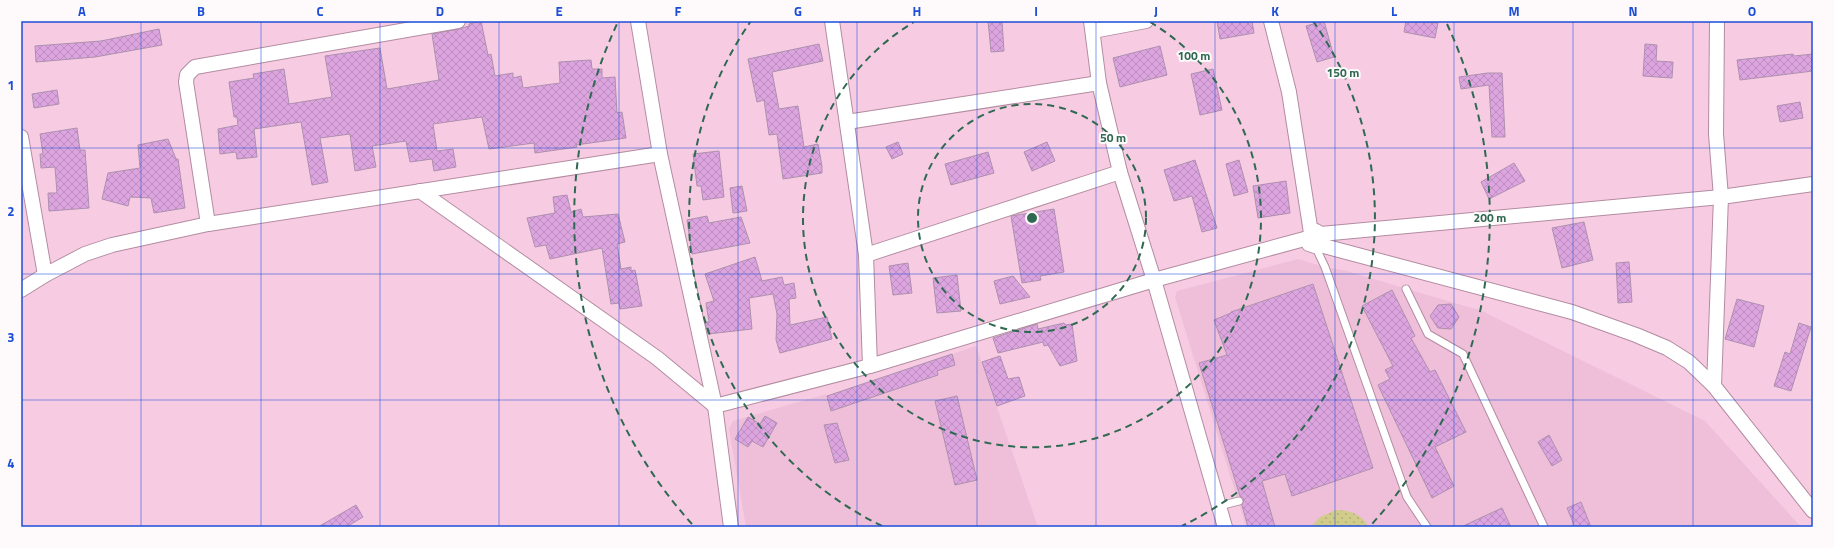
<svg xmlns="http://www.w3.org/2000/svg" width="1834" height="548" font-family="'Titillium Web',sans-serif">
	<style>
		.built { fill: #efbed9 }
		.park { fill: url(#park-dots) }
		.building { fill: url(#building-cross-hatch); stroke: #ad90ae }
		.lines { fill: none; stroke-linecap: round; stroke-linejoin: round }
		.lane-casing { stroke: #b38ca1; stroke-width: 9 }
		.street-casing { stroke: #b38ca1; stroke-width: 16 }
		.lane { stroke: #fff; stroke-width: 7 }
		.street { stroke: #fff; stroke-width: 14 }
		.grid { fill: none; stroke: #1d4ed8; stroke-width: 1; stroke-opacity: 0.55 }
		.ring { fill: none; stroke: #2f6951; stroke-width: 2; stroke-dasharray: 7 5 }
		.centre { fill: #2f6951; stroke: #fefafc; stroke-width: 2 }
		.ring-label { font-size: 12px; text-anchor: middle; font-weight: bold; fill: #2f6951; stroke: #fefafc; stroke-width: 4; stroke-linejoin: round; paint-order: stroke }
		.neatline { fill: none; stroke: #1d4ed8; stroke-width: 1.5 }
		.grid-label { font-size: 13px; text-anchor: middle; font-weight: bold; fill: #1d4ed8 }
	</style>
	<defs>
		<pattern id="park-dots" width="8" height="8" patternUnits="userSpaceOnUse"><rect width="8" height="8" fill="#d1cc89"/><path d="M2 2h.1M6 6h.1" fill="none" stroke="#b3ae75" stroke-width="1.8" stroke-linecap="round"/></pattern>
		<pattern id="building-cross-hatch" width="8" height="8" patternUnits="userSpaceOnUse"><rect width="8" height="8" fill="#dda5e0"/><path d="M0 0l8 8M0 8l8-8" fill="none" stroke="#bd8dbf"/></pattern>
	</defs>
	<rect width="100%" height="100%" fill="#f7cce3"/>
	<!-- built -->
	<g class="built">
		<path d="M1298 259 1325 267 1343 270 1482 311 1705 421 1801 527H1246L1175 297 1177 291Z"/>
		<path d="M976 346 1038 527H746L729 429 733 421 826 394 827 396Z"/>
	</g>
	<!-- park -->
	<path class="park" d="M1336 510C1350 510 1361 514 1369 527H1311L1320 517Z"/>
	<!-- building -->
	<g class="building">
		<path d="M481 21 488 55 491 54 495 76 513 73V78L521 76 523 88 560 83 559 62 591 60 592 69H602V78L615 77 617 113 622 112 626 138 576 145 577 147 535 153 534 143 489 149 482 117 433 124 437 151 453 149 456 167 434 171 432 159 410 162 406 141 372 146 376 167 355 171 350 134 320 138 328 182 312 185 301 122 254 129 257 157 237 159 236 152 220 154 218 129 238 125 237 117H234L229 82 254 78 253 74 284 69 289 104 332 97 325 56 380 48 387 89 439 80 432 34 459 29 469 26V24Z"/>
		<path d="M988 21H1002L1004 51 991 52Z"/>
		<path d="M1217 21H1252L1254 33 1220 39Z"/>
		<path d="M1324 21 1334 57 1317 62 1306 26Z"/>
		<path d="M1406 21 1438 23 1435 38 1404 32Z"/>
		<path d="M159 29 162 45 95 57 36 62 35 46 101 41Z"/>
		<path d="M819 44 823 61 772 72 779 109 798 106 804 147 818 144 822 166V173L783 179 777 134 769 135 764 100 757 102 748 59Z"/>
		<path d="M1645 44 1657 45 1656 61 1673 62 1672 78 1643 76Z"/>
		<path d="M1160 46 1167 75 1120 87 1113 58Z"/>
		<path d="M1793 54 1794 56 1813 54V71L1740 80 1737 60Z"/>
		<path d="M1213 69 1222 110 1200 115 1191 74Z"/>
		<path d="M1488 73H1502L1505 137H1492L1489 85 1461 89 1459 77Z"/>
		<path d="M57 90 59 104 34 108 32 94Z"/>
		<path d="M1800 102 1803 118 1780 122 1777 106Z"/>
		<path d="M77 128 80 150H85L89 208 49 211 48 193H57L55 167 41 168 40 154H43L40 134Z"/>
		<path d="M168 139 176 159H178L185 208 154 213 151 198 130 197 128 206 102 199 108 173 140 168 138 145Z"/>
		<path d="M898 142 903 154 892 159 886 147Z"/>
		<path d="M1047 142 1055 161 1032 171 1024 152Z"/>
		<path d="M719 151 724 197 703 200 701 186H697L693 154Z"/>
		<path d="M988 152 994 173 951 185 945 164Z"/>
		<path d="M1195 160 1217 228 1202 232 1192 196 1174 201 1164 170Z"/>
		<path d="M1239 160 1248 192 1234 196 1226 164Z"/>
		<path d="M1514 163 1525 181 1489 199 1481 182Z"/>
		<path d="M1286 181 1290 213 1258 218 1253 186Z"/>
		<path d="M742 186 747 211 733 213 730 188Z"/>
		<path d="M567 195 571 212 581 209 583 217 618 214 625 242 617 244 621 269 631 267V271L635 270 642 306 620 309 619 303 611 304 602 248 550 259 546 245 535 247 527 218 555 213 553 197Z"/>
		<path d="M1054 209 1064 272 1040 276 1041 280 1022 283 1011 216Z"/>
		<path d="M707 216 709 223 741 217 750 243 692 254 687 220Z"/>
		<path d="M1584 222 1593 260 1562 268 1552 228Z"/>
		<path d="M755 257 762 281 782 277 784 285 794 283 796 298 789 299 790 325 827 317 832 339 780 353 776 340 777 314 773 294 749 298 752 329 708 334 705 322H709L706 303 714 301 705 274Z"/>
		<path d="M1629 262 1632 302 1618 303 1616 263Z"/>
		<path d="M908 263 912 293 893 295 889 266Z"/>
		<path d="M957 275 961 311 937 313 933 278Z"/>
		<path d="M1013 276 1030 297 1000 304 994 281Z"/>
		<path d="M1313 284 1373 468 1292 496 1285 474 1262 481 1275 527H1248L1242 505 1244 499 1240 496 1199 363 1227 355 1214 320 1231 313V312Z"/>
		<path d="M1392 290 1415 336 1411 338 1430 372 1435 370 1466 432 1435 447 1454 486 1432 498 1378 385 1390 379 1385 370 1393 366 1362 306Z"/>
		<path d="M1737 299 1764 306 1754 347 1725 339Z"/>
		<path d="M1451 304 1459 317 1451 329 1438 328 1430 316 1438 305Z"/>
		<path d="M1064 323 1065 325 1072 324 1077 361 1060 366 1048 345 1044 346 1043 342 998 353 993 338 1037 324 1038 329Z"/>
		<path d="M1799 323 1811 327 1791 391 1774 386 1785 352 1790 354Z"/>
		<path d="M952 354 955 365 937 371 938 375 831 411 827 396Z"/>
		<path d="M1000 356 1008 379 1019 377 1025 396 997 406 982 362Z"/>
		<path d="M957 396 977 480 955 485 935 401Z"/>
		<path d="M765 416 777 423 763 447 752 441 748 447 735 439 748 417 760 424Z"/>
		<path d="M837 423 849 460 835 463 824 425Z"/>
		<path d="M1549 435 1562 460 1552 466 1538 442Z"/>
		<path d="M1581 502 1591 527H1575L1567 508Z"/>
		<path d="M356 505 363 517 346 527H318Z"/>
		<path d="M1502 508 1511 527H1461Z"/>
	</g>
	<g class="lines">
		<defs>
			<g id="lane">
				<path d="M1315 246 1325 267 1407 497 1427 527"/>
				<path d="M1406 289 1428 334 1463 354 1544 527"/>
				<path d="M1219 506 1239 501"/>
			</g>
			<g id="street">
				<path d="M638 21 660 154 715 406 731 527"/>
				<path d="M832 21 866 255 870 366"/>
				<path d="M1091 21 1099 83 1120 172 1154 280 1225 527"/>
				<path d="M1271 21 1289 92 1311 233"/>
				<path d="M1093 31 1146 21"/>
				<path d="M847 122 1099 83"/>
				<path d="M21 137 45 275"/>
				<path d="M420 191 657 358 715 406"/>
				<path d="M208 224 186 82 187 75 195 67 458 21"/>
				<path d="M1321 234 1721 197 1813 184"/>
				<path d="M1320 245 1323 240 1321 234 1316 231 1311 233 1308 238 1309 244 1315 246 1320 245 1572 312 1636 335 1667 348 1689 362 1714 386 1813 511"/>
				<path d="M866 255 1120 172"/>
				<path d="M21 290 45 275 85 254 112 245 208 224 660 154"/>
				<path d="M1714 386 1721 197 1716 134 1717 21"/>
				<path d="M715 406 870 366 1154 280 1308 238"/>
			</g>
		</defs>
		<!-- lane casing -->
		<use href="#lane" class="lane-casing"/>
		<!-- street casing -->
		<use href="#street" class="street-casing"/>
		<!-- lane -->
		<use href="#lane" class="lane"/>
		<!-- street -->
		<use href="#street" class="street"/>
	</g>
	<!-- grid -->
	<path class="grid" d="M141 21V527M261 21V527M380 21V527M499 21V527M619 21V527M738 21V527M857 21V527M977 21V527M1096 21V527M1215 21V527M1335 21V527M1454 21V527M1573 21V527M1693 21V527M21 148H1813M21 274H1813M21 400H1813"/>
	<!-- distance rings -->
	<g class="ring">
		<circle cx="1032" cy="218" r="114"/>
		<path d="M1150 22A229 229 0 1 1 914 22"/>
		<path d="M882 526A343 343 0 0 1 751 21M1313 21A343 343 0 0 1 1182 526"/>
		<path d="M692 524A458 458 0 0 1 617 24M1447 24A458 458 0 0 1 1372 524"/>
	</g>
	<circle cx="1032" cy="218" r="6" class="centre"/>
	<g class="ring-label">
		<text x="1194" y="60">100 m</text>
		<text x="1343" y="77">150 m</text>
		<text x="1113" y="142">50 m</text>
		<text x="1490" y="222">200 m</text>
	</g>
	<!-- border -->
	<rect width="1834" height="548" fill="none" stroke="#fefafc" stroke-width="44"/>
	<rect x="22" y="22" width="1790" height="504" class="neatline"/>
	<g class="grid-label">
		<text x="82" y="16">A</text>
		<text x="201" y="16">B</text>
		<text x="320" y="16">C</text>
		<text x="440" y="16">D</text>
		<text x="559" y="16">E</text>
		<text x="678" y="16">F</text>
		<text x="798" y="16">G</text>
		<text x="917" y="16">H</text>
		<text x="1036" y="16">I</text>
		<text x="1156" y="16">J</text>
		<text x="1275" y="16">K</text>
		<text x="1394" y="16">L</text>
		<text x="1514" y="16">M</text>
		<text x="1633" y="16">N</text>
		<text x="1752" y="16">O</text>
		<text x="11" y="90">1</text>
		<text x="11" y="216">2</text>
		<text x="11" y="342">3</text>
		<text x="11" y="468">4</text>
	</g>
</svg>
